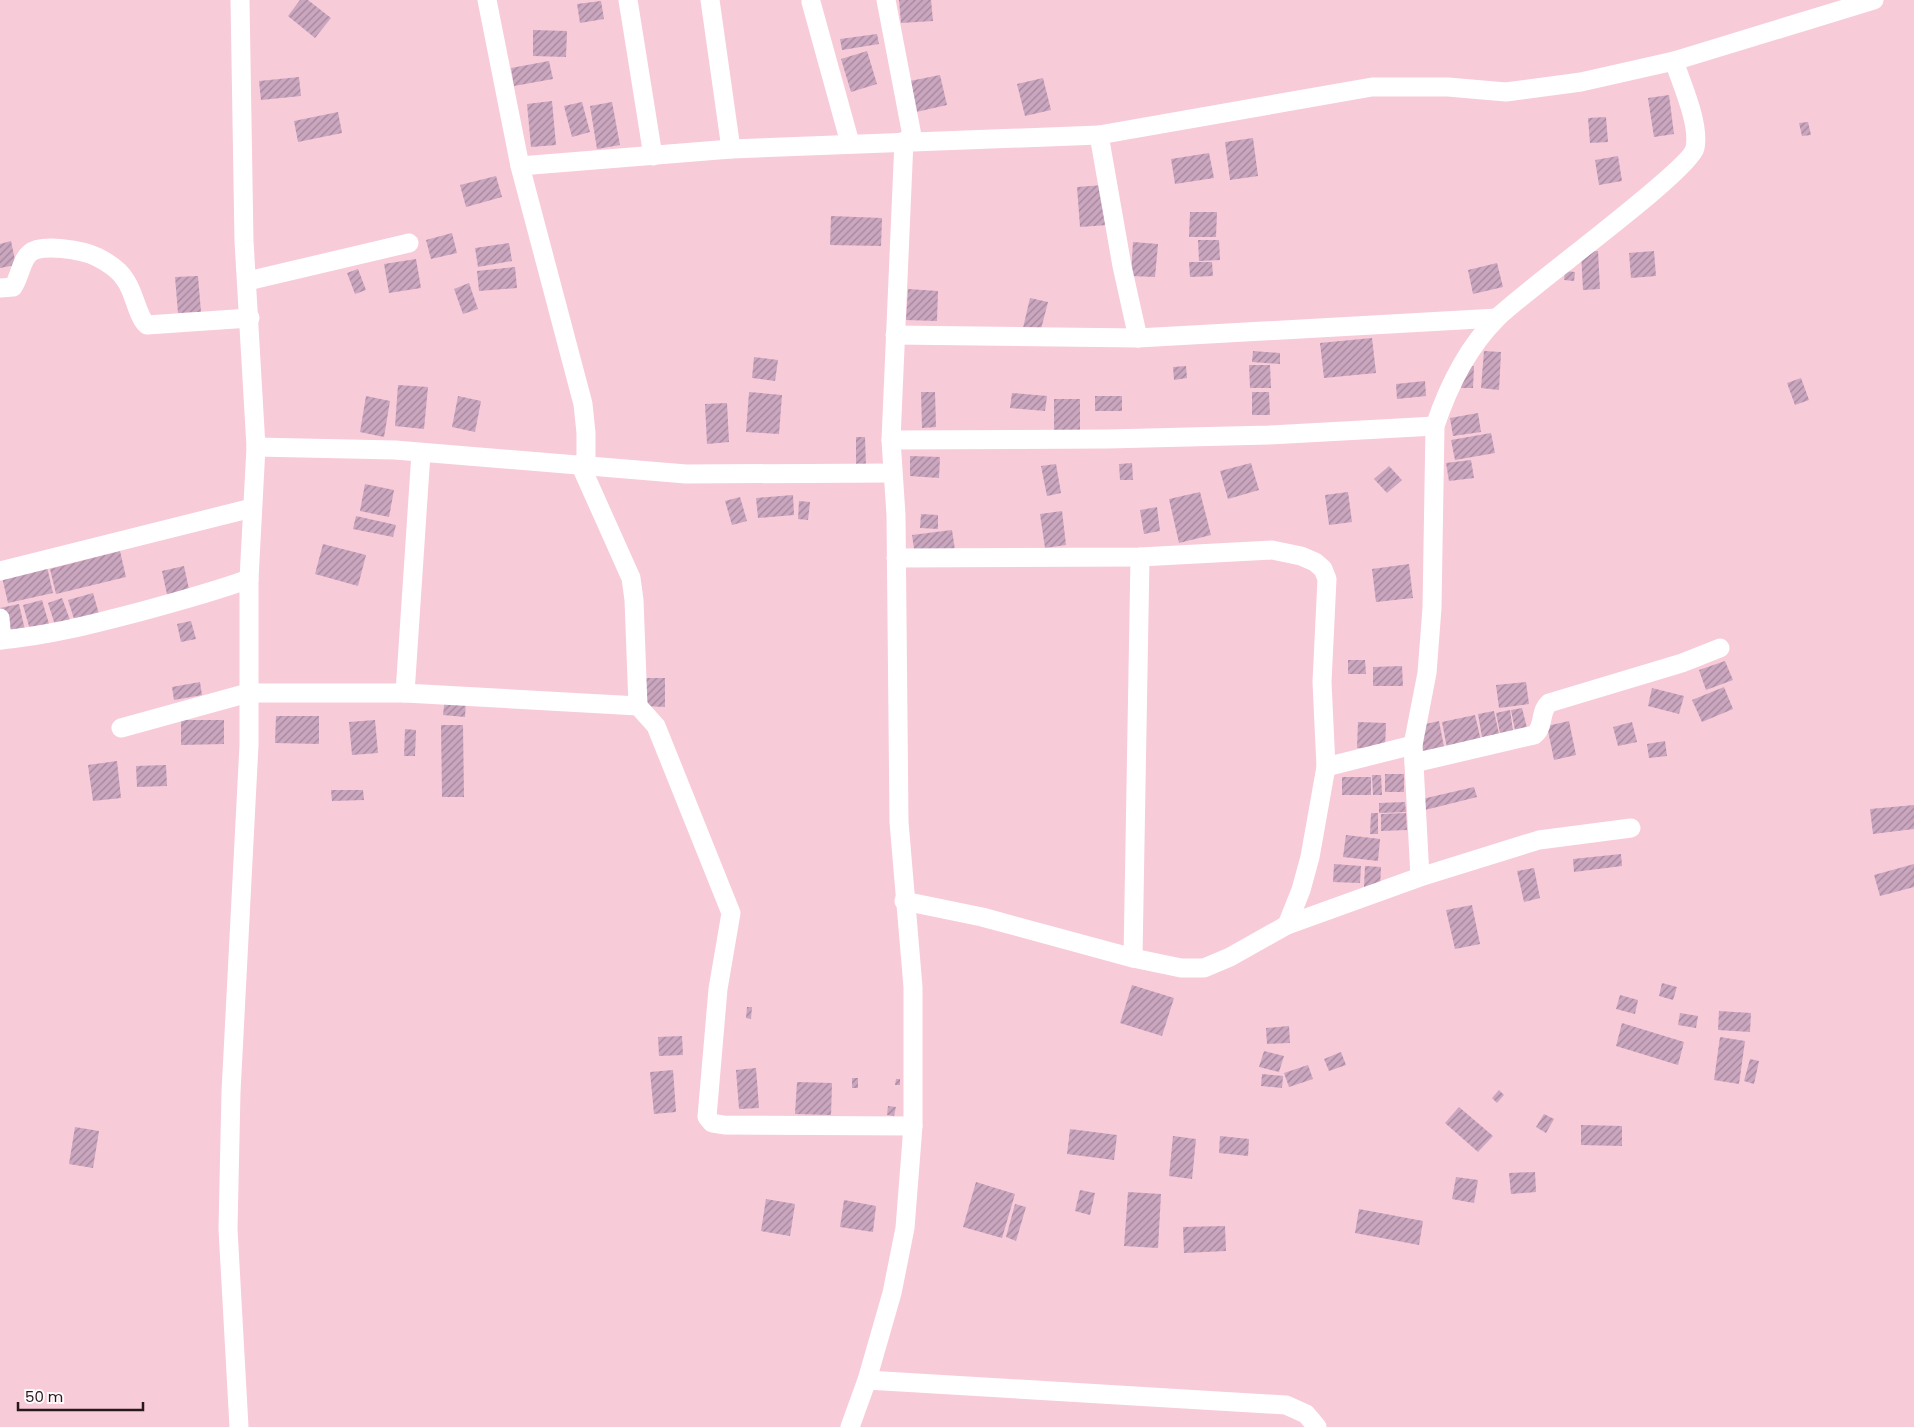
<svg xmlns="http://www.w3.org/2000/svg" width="1914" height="1427" font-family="Poppins,sans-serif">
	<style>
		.building { fill: url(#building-hatch) }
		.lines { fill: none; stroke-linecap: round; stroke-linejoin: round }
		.minor { stroke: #fff; stroke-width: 19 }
	</style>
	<defs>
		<pattern id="building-hatch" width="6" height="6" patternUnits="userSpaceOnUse" patternTransform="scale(1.25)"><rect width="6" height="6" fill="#caa6bf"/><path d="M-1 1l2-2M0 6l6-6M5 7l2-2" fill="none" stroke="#a4869b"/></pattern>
	</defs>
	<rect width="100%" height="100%" fill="#f8cbd9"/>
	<!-- building -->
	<g class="building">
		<path d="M300 0H308L331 18 315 38 288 16Z"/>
		<path d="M899 0H931L933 21 901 23Z"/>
		<path d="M601 1 604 19 580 23 577 4Z"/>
		<path d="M533 30 567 31 566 57 533 56Z"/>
		<path d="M877 34 879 44 842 50 840 39Z"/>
		<path d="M867 51 877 84 851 92 841 59Z"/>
		<path d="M549 61 553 79 514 86 511 68Z"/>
		<path d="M940 75 947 105 916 112 910 81Z"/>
		<path d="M299 77 301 96 261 100 259 81Z"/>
		<path d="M1043 78 1051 110 1025 116 1017 84Z"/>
		<path d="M1669 95 1674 134 1654 137 1648 98Z"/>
		<path d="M552 101 556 145 531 147 527 104Z"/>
		<path d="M582 102 590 132 572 137 564 106Z"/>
		<path d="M612 102 620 145 597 149 590 106Z"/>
		<path d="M338 112 342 133 298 142 294 121Z"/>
		<path d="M1606 117 1608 142 1590 143 1588 118Z"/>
		<path d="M1808 122 1811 135 1802 136 1799 123Z"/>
		<path d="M1253 138 1258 176 1230 180 1225 142Z"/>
		<path d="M1209 153 1214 178 1175 184 1171 159Z"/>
		<path d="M1618 156 1622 181 1599 185 1595 160Z"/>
		<path d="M496 176 502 197 466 207 460 185Z"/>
		<path d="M1104 185 1107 225 1080 227 1077 187Z"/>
		<path d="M1190 212H1217L1216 237H1189Z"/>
		<path d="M831 216 882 218 881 246 830 245Z"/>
		<path d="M452 233 457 253 431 259 426 240Z"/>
		<path d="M1198 240H1219L1220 260 1199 261Z"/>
		<path d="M11 241 16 265 0 268V244Z"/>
		<path d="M1133 242 1158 244 1155 277 1131 276Z"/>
		<path d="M509 243 512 261 478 267 475 248Z"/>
		<path d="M1598 251 1600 289 1583 290 1581 252Z"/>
		<path d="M1654 251 1656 276 1631 278 1629 253Z"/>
		<path d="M416 259 421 288 389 293 384 264Z"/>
		<path d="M1189 262H1212L1213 276 1190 277Z"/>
		<path d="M1497 263 1503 287 1473 294 1468 270Z"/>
		<path d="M515 267 517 288 479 291 477 271Z"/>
		<path d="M358 269 366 290 355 294 347 273Z"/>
		<path d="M1565 271 1575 272 1574 281 1564 280Z"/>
		<path d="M198 276 201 312 178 313 175 277Z"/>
		<path d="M469 283 478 309 463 314 454 289Z"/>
		<path d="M908 289 938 291 937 321 906 320Z"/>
		<path d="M1030 298 1048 302 1040 333 1023 328Z"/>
		<path d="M1372 338 1376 373 1324 378 1320 343Z"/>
		<path d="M1253 351 1280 353V364L1252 362Z"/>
		<path d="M1484 351 1501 352 1499 390 1481 388Z"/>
		<path d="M754 357 778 360 775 381 752 378Z"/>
		<path d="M1249 365H1270L1271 388H1250Z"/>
		<path d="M1462 365 1474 366 1473 388H1461Z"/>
		<path d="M1186 366 1187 378 1174 380 1173 367Z"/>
		<path d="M1801 378 1809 400 1795 405 1787 383Z"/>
		<path d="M1425 381 1426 396 1397 399 1396 384Z"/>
		<path d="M398 385 428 387 424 429 395 426Z"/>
		<path d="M749 392 782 395 779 434 746 432Z"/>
		<path d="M921 392H935L936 427 922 428Z"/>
		<path d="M1252 392H1269L1270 415H1252Z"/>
		<path d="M1012 393 1047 396 1045 411 1010 408Z"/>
		<path d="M366 396 390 401 384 437 360 432Z"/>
		<path d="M458 396 481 401 475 432 452 427Z"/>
		<rect x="1095" y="396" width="27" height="15"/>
		<rect x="1054" y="399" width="26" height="33"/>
		<path d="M727 403 729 442 707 444 705 404Z"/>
		<path d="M1478 413 1481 432 1453 436 1450 418Z"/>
		<path d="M1491 433 1495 453 1455 460 1451 440Z"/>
		<path d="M856 437H865L866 467 856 468Z"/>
		<path d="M910 456 940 457 939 478 910 476Z"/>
		<path d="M1471 460 1474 478 1449 481 1446 463Z"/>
		<path d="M1132 463 1133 480H1120L1119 464Z"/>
		<path d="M1251 463 1259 490 1228 499 1220 471Z"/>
		<path d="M1056 464 1061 493 1047 496 1041 466Z"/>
		<path d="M1389 466 1402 480 1387 493 1374 479Z"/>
		<path d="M365 484 394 490 389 517 360 511Z"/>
		<path d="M1200 492 1211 535 1179 543 1169 499Z"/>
		<path d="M1348 492 1352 522 1329 525 1325 495Z"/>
		<path d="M793 495 794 515 758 518 756 498Z"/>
		<path d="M740 497 747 521 732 525 725 501Z"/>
		<path d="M799 501 810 502 808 520 798 519Z"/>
		<path d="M1157 507 1160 531 1144 534 1140 510Z"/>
		<path d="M1062 511 1066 545 1045 548 1040 514Z"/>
		<path d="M921 514 938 515V529L920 528Z"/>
		<path d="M356 516 396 525 393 537 353 529Z"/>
		<path d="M952 530 955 550 915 555 912 535Z"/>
		<path d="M323 544 366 555 358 586 315 574Z"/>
		<path d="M120 551 126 577 56 594 50 569Z"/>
		<path d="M1409 564 1413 598 1376 602 1372 569Z"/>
		<path d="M184 566 190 594 168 599 162 571Z"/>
		<path d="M47 567 53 593 8 603 2 577Z"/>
		<path d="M93 593 99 614 75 622 68 600Z"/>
		<path d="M62 598 70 620 55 625 48 603Z"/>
		<path d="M42 600 49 624 30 630 23 605Z"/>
		<path d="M19 604 25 630 6 634 0 608Z"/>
		<path d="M191 621 196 639 181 642 177 624Z"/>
		<path d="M1348 660H1365L1366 674H1348Z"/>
		<path d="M1725 661 1733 680 1706 690 1699 670Z"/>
		<path d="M1402 666 1403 686H1373V667Z"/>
		<path d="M646 678H665V707L645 706Z"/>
		<path d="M200 682 202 695 174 700 172 687Z"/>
		<path d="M1526 682 1529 704 1499 708 1496 685Z"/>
		<path d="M1724 687 1733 709 1702 722 1692 700Z"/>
		<path d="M1652 688 1684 696 1679 714 1648 706Z"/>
		<path d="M445 698 466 700 465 717 443 715Z"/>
		<path d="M1522 708 1527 728 1515 730 1511 710Z"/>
		<path d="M1510 710 1513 731 1500 733 1496 713Z"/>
		<path d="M1494 711 1499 734 1482 737 1478 714Z"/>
		<path d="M1475 715 1481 741 1447 748 1442 722Z"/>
		<path d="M276 716H319V744L275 743Z"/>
		<path d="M181 720H224V744L181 745Z"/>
		<path d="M375 720 378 753 352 755 349 722Z"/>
		<path d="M1439 721 1444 747 1422 751 1417 726Z"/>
		<path d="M1569 721 1576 755 1554 760 1547 726Z"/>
		<path d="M1358 722 1386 723 1385 749 1357 748Z"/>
		<path d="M1632 722 1637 742 1618 746 1613 727Z"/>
		<path d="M441 725H463L464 797H442Z"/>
		<path d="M405 729 416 730 415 756H404Z"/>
		<path d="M1665 741 1667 756 1649 758 1647 744Z"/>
		<path d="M117 761 121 798 93 801 88 765Z"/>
		<path d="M166 765 167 786 137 787 136 766Z"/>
		<rect x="1385" y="774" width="19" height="18"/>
		<path d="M1372 775H1381L1382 795H1373Z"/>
		<rect x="1342" y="777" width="29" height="18"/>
		<path d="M1474 787 1477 797 1425 810 1422 799Z"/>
		<path d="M331 790H363L364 800 332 801Z"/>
		<path d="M1405 802 1406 812 1379 813V803Z"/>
		<path d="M1914 805V829L1873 834 1870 809Z"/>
		<path d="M1371 813H1378V834H1370Z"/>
		<path d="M1406 813 1407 830 1381 831V814Z"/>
		<path d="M1346 835 1380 839 1378 861 1343 857Z"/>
		<path d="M1621 854 1622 866 1574 872 1573 859Z"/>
		<path d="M1334 864 1361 866 1360 883 1333 882Z"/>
		<path d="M1914 864V887L1880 896 1874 875Z"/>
		<path d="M1365 866 1381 867 1380 887H1364Z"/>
		<path d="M1534 868 1540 898 1524 902 1517 871Z"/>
		<path d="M1472 905 1480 944 1455 949 1446 910Z"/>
		<path d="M1662 983 1677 987 1673 1000 1659 996Z"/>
		<path d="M1132 985 1174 998 1162 1036 1120 1023Z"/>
		<path d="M1620 995 1638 1000 1635 1014 1616 1009Z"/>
		<path d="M747 1007H752L751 1019 746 1018Z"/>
		<path d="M1719 1011 1751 1013 1750 1032 1718 1030Z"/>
		<path d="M1680 1013 1698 1016 1696 1028 1678 1025Z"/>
		<path d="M1622 1023 1684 1042 1678 1065 1616 1046Z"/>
		<path d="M1289 1026 1290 1043 1267 1044 1266 1028Z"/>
		<path d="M682 1036 683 1055 659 1056 658 1037Z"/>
		<path d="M1720 1037 1745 1041 1739 1084 1714 1080Z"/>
		<path d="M1264 1051 1284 1056 1279 1072 1259 1067Z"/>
		<path d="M1341 1052 1346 1065 1329 1071 1324 1059Z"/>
		<path d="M1750 1059 1759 1061 1754 1084 1744 1081Z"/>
		<path d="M1308 1065 1313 1079 1289 1087 1284 1073Z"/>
		<path d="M756 1068 759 1108 739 1109 736 1070Z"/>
		<path d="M673 1070 676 1112 654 1114 650 1072Z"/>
		<path d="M1262 1074 1283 1076 1282 1088 1261 1086Z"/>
		<rect x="852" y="1078" width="6" height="10"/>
		<path d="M896 1079H900V1085H895Z"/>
		<path d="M797 1082 832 1083 831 1115 795 1114Z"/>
		<path d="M1499 1090 1504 1095 1497 1103 1492 1098Z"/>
		<path d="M888 1106 896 1107 894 1116 887 1115Z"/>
		<path d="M1459 1107 1493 1136 1478 1152 1445 1123Z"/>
		<path d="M1544 1114 1554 1119 1546 1133 1536 1127Z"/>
		<path d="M1581 1125 1622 1126V1146L1581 1145Z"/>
		<path d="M75 1127 99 1131 93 1168 69 1164Z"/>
		<path d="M1070 1129 1117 1135 1114 1160 1067 1154Z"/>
		<path d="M1173 1136 1196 1139 1192 1179 1169 1176Z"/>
		<path d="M1220 1136 1249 1139 1248 1156 1219 1153Z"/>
		<path d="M1535 1172 1536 1192 1511 1194 1509 1173Z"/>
		<path d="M1456 1177 1478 1180 1474 1203 1452 1199Z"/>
		<path d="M976 1182 1015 1194 1002 1238 963 1227Z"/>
		<path d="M1080 1190 1095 1193 1090 1215 1075 1211Z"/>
		<path d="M1128 1192 1161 1194 1158 1248 1124 1246Z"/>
		<path d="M766 1199 795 1204 790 1236 761 1231Z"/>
		<path d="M844 1200 876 1206 873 1232 840 1227Z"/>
		<path d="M1015 1204 1026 1207 1016 1241 1006 1237Z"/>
		<path d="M1359 1209 1423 1221 1419 1245 1355 1233Z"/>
		<path d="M1225 1226 1226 1251 1184 1253 1183 1227Z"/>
	</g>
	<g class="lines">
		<!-- minor -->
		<g class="minor">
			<path d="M487 0 520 166 583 404 586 433V465"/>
			<path d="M628 0 653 156"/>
			<path d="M710 0 731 149"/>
			<path d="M886 0 913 141"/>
			<path d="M811 2 850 143"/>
			<path d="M1099 135 1122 266 1138 338"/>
			<path d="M520 166 731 149 1099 135 1372 87H1448L1506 92 1581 82 1674 61 1874 0"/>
			<path d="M248 281 409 243"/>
			<path d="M0 288 13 287C20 277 21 260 30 253 41 243 83 250 97 257 107 262 120 270 126 281 134 292 138 318 147 325L250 318"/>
			<path d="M895 335 1138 338 1497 318"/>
			<path d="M891 440 1108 439 1269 435 1435 426"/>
			<path d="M256 447 395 450 686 474 892 473"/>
			<path d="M421 453 405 693 638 706 656 726 731 913 718 989 707 1117 712 1123 724 1125 913 1126"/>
			<path d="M580 464 631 578 634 600 638 706"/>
			<path d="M896 558 1140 557 1272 550 1301 556 1315 562 1323 569 1327 579 1322 682 1326 767 1310 857 1301 890 1287 925"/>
			<path d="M0 571 252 508"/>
			<path d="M0 618 2 640"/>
			<path d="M0 640C47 636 93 624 139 612 176 602 213 592 249 579"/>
			<path d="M121 728 248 693H405"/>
			<path d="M1414 763 1534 735C1545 727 1539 712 1549 703L1682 663 1720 648"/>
			<path d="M1326 767 1413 745"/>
			<path d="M1420 877 1413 745 1427 673 1432 608 1435 426C1448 387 1468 347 1497 318 1526 289 1690 171 1695 148 1700 124 1682 85 1674 61"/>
			<path d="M904 901 982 917 1133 958 1181 968H1204L1230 957 1287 925 1420 877 1539 840 1631 828"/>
			<path d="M1133 958 1140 557"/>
			<path d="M867 1380 1286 1405 1306 1414 1317 1427"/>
			<path d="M239 1427 228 1229 231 1092 249 745V579L256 447 244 241 240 0"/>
			<path d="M850 1427 867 1380 892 1293 905 1228 913 1126V987L899 822 896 515 891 440 904 141"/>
		</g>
	</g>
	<!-- scale -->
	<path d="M18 1402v8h125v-8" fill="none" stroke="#28181e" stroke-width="2.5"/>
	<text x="25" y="1402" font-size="15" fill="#28181e" stroke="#fef9fa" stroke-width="4" paint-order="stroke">50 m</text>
</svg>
